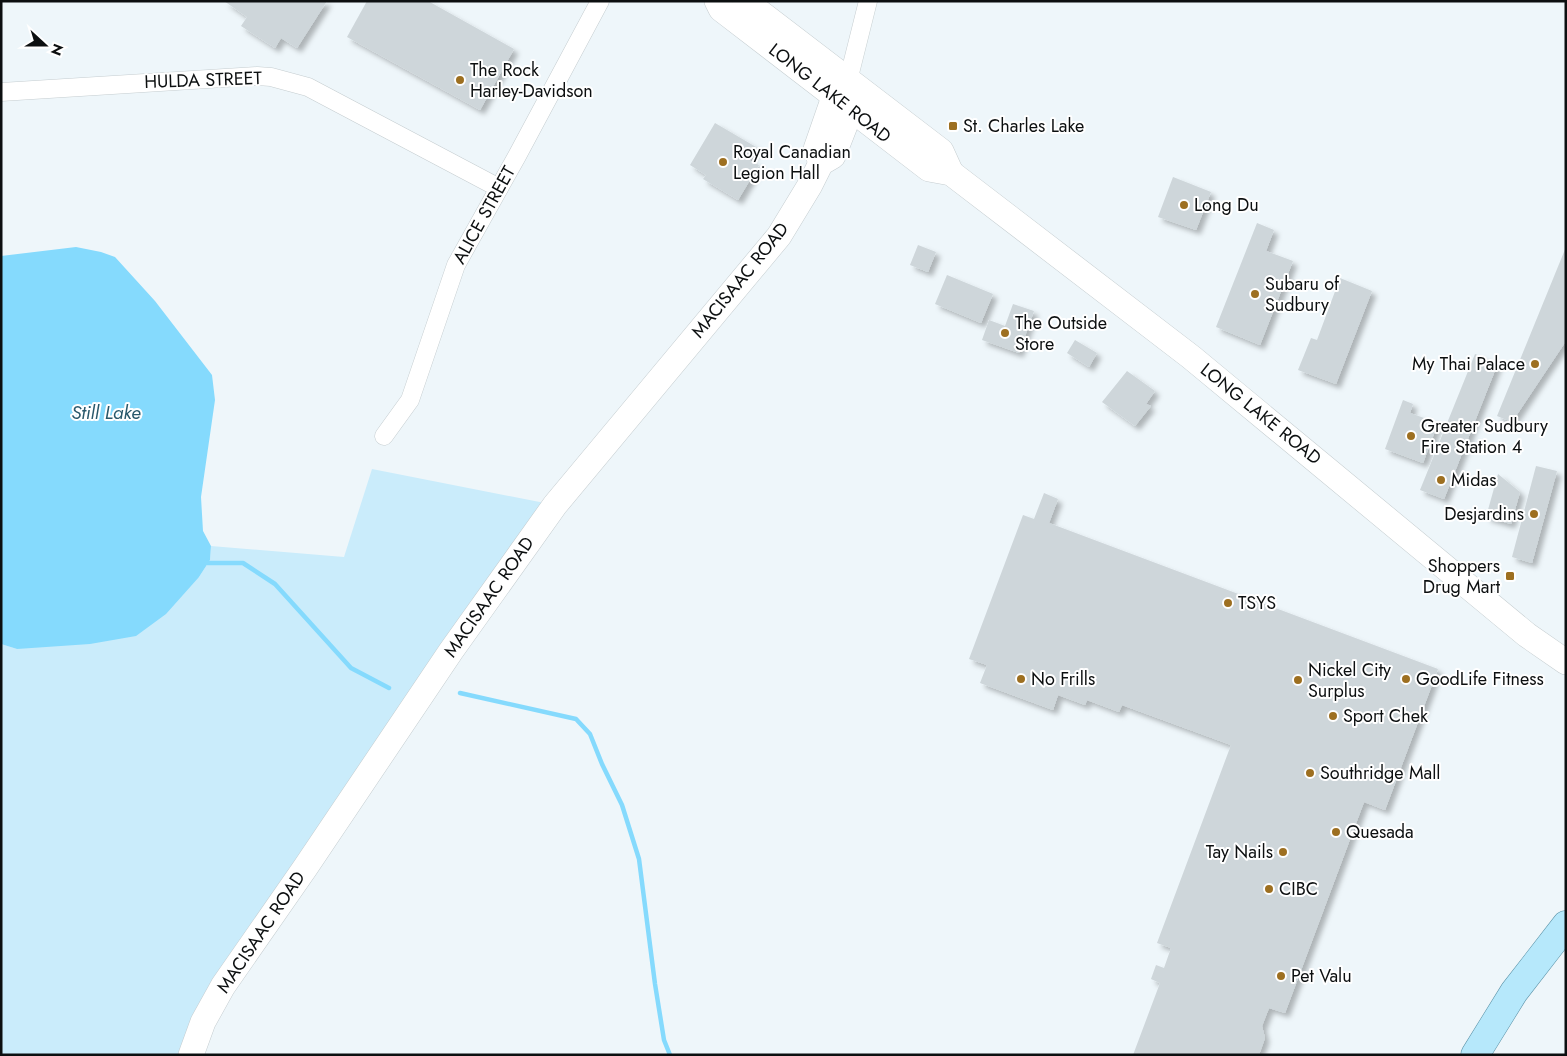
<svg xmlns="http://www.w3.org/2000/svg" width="1567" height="1056" font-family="Jost,sans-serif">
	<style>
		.green { fill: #caecfb }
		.water { fill: #85dafd }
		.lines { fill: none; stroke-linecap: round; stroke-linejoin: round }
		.stream { stroke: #85dafd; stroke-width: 4.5 }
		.building { fill: #ced6da; filter: url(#shadow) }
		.street-casing { stroke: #c5cdd0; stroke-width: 19 }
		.secondary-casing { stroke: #c5cdd0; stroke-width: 26 }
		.primary-casing { stroke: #5b92a7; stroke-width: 29 }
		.street { stroke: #fff; stroke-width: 18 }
		.secondary { stroke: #fff; stroke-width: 25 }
		.primary { stroke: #b6e8fb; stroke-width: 28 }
		.poi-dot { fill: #9d6f20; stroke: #fff; stroke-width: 2 }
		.labels { text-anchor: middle; stroke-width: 4; stroke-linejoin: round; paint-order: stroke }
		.poi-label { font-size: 18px; fill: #0c0f10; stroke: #fff; text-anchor: start }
		.street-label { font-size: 18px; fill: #0c0f10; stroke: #fff }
		.water-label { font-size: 19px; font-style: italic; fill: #29586b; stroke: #fff }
	</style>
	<defs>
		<filter id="shadow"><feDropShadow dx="4.5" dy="4.5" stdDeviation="2.5" flood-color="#0004"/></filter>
	</defs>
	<rect width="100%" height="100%" fill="#eef6fa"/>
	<!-- green -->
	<path class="green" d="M372 469 555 505 191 1055H1V644L17 649 199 577 210 560 211 546 344 557Z"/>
	<!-- water -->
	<path class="water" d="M76 247 101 252 115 257 155 301 212 375 215 400 201 497 203 531 211 546 210 560 199 577 166 614 136 636 90 644 17 649 1 644V256Z"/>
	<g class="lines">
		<!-- stream -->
		<g class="stream">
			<path d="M207 563H243L275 584 351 668 389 688"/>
			<path d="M460 693 576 719 590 734 602 764 622 805 639 859 655 984 664 1040 670 1055"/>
		</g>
	</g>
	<!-- building -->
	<g class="building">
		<path d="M224 1H327L297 48 281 38 275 48 241 26 247 17Z"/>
		<path d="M367 1H428L514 49 480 110 347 37Z"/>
		<path d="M715 123 756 147 749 160 759 165 738 200 703 179 706 175 690 165Z"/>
		<path d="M1173 177 1211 192 1196 230 1158 217Z"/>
		<path d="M1257 223 1274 230 1266 251 1293 261 1260 345 1216 327Z"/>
		<path d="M918 245 936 252 928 272 910 265Z"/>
		<path d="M1566 247V341L1512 422 1497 416Z"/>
		<path d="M947 275 993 294 981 323 935 304Z"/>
		<path d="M1340 278 1372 291 1336 384 1298 370 1311 338 1317 340Z"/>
		<path d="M1013 304 1034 311 1019 353 982 340 989 320 1005 326Z"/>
		<path d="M1075 340 1097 353 1089 367 1067 353Z"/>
		<path d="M1475 354 1498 363 1444 499 1420 490Z"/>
		<path d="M1127 371 1155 391 1146 404 1151 406 1135 426 1102 402Z"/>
		<path d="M1403 400 1413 404 1410 413 1438 423 1423 463 1385 449Z"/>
		<path d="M1536 466 1557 471 1532 563 1512 557Z"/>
		<path d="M1498 474 1520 492 1511 524 1486 517Z"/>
		<path d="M1044 493 1058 499 1049 523 1438 669 1385 810 1364 802 1285 1013 1269 1008 1262 1026 1265 1038 1259 1055H1133L1160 983 1151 979 1156 965 1164 968 1171 948 1157 943 1231 745 1122 705 1119 712 1087 700 1085 705 1058 695 1053 710 980 683 987 665 969 659 1023 515 1034 519Z"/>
	</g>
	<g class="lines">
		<defs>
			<g id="street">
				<path d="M848 81 868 1"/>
				<path d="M1 92 257 76 271 77 308 87 499 188"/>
				<path d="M384 436 410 400 456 265 517 156 600 1"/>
			</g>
			<g id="secondary">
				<path d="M717 1 721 9 929 169 951 173 1191 357 1527 635 1566 662"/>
				<path d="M745 1 941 151 951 173"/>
				<path d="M821 163 816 149 834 97 843 86"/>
				<path d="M191 1055 203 1022 223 986 305 868 451 651 555 505 779 236 810 185 821 163 833 156 851 110 848 81"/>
			</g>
			<path id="primary" d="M1475 1055 1514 992 1566 925"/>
		</defs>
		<!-- street casing -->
		<use href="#street" class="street-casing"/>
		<!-- secondary casing -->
		<use href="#secondary" class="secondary-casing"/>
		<!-- primary casing -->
		<use href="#primary" class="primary-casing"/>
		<!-- street -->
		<use href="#street" class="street"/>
		<!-- secondary -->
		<use href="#secondary" class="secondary"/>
		<!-- primary -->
		<use href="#primary" class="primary"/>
	</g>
	<!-- markers -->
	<g class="poi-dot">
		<circle cx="460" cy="80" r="5"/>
		<rect x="948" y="121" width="10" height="10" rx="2.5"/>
		<circle cx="723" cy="162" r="5"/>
		<circle cx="1184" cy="205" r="5"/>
		<circle cx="1255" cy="294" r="5"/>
		<circle cx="1005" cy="333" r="5"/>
		<circle cx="1535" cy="364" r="5"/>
		<circle cx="1411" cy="436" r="5"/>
		<circle cx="1441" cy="480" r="5"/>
		<circle cx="1534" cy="514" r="5"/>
		<rect x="1505" y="571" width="10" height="10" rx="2.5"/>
		<circle cx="1228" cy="603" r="5"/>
		<circle cx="1021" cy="679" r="5"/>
		<circle cx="1406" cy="679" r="5"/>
		<circle cx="1298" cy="680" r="5"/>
		<circle cx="1333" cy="716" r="5"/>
		<circle cx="1310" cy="773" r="5"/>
		<circle cx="1336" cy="832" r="5"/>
		<circle cx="1283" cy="852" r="5"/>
		<circle cx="1269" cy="889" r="5"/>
		<circle cx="1281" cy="976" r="5"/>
	</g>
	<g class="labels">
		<!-- poi labels -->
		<g class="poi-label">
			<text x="470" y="76">The Rock<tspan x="470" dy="21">Harley-Davidson</tspan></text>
			<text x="963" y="132">St. Charles Lake</text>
			<text x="733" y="158">Royal Canadian<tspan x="733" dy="21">Legion Hall</tspan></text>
			<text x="1194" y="211">Long Du</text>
			<text x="1265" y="290">Subaru of<tspan x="1265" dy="21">Sudbury</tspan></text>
			<text x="1015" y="329">The Outside<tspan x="1015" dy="21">Store</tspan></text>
			<text x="1525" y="370" text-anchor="end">My Thai Palace</text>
			<text x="1421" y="432">Greater Sudbury<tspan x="1421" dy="21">Fire Station 4</tspan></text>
			<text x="1451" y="486">Midas</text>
			<text x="1524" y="520" text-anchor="end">Desjardins</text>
			<text x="1500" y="572" text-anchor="end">Shoppers<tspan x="1500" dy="21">Drug Mart</tspan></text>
			<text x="1238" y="609">TSYS</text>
			<text x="1308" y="676">Nickel City<tspan x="1308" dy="21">Surplus</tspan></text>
			<text x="1031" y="685">No Frills</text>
			<text x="1416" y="685">GoodLife Fitness</text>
			<text x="1343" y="722">Sport Chek</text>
			<text x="1320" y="779">Southridge Mall</text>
			<text x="1346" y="838">Quesada</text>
			<text x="1273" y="858" text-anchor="end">Tay Nails</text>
			<text x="1279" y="895">CIBC</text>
			<text x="1291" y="982">Pet Valu</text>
		</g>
		<!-- street labels -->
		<g class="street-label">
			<text transform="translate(203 80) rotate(-2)" y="6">HULDA STREET</text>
			<text transform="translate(830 93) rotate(38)" y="6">LONG LAKE ROAD</text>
			<text transform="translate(484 215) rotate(-61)" y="6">ALICE STREET</text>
			<text transform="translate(740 280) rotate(-51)" y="6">MACISAAC ROAD</text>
			<text transform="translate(1261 414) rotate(39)" y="6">LONG LAKE ROAD</text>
			<text transform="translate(489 597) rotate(-55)" y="6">MACISAAC ROAD</text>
			<text transform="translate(261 932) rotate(-56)" y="6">MACISAAC ROAD</text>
		</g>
		<!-- water labels -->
		<g class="water-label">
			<text x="106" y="419">Still Lake</text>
		</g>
	</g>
	<!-- border -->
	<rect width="1567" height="1056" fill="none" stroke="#0c0f10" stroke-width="5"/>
	<!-- north arrow -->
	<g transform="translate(45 45) rotate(111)" stroke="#ffffff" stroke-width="4" paint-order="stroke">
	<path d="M0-4L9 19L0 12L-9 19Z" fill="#0c0f10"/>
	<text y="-8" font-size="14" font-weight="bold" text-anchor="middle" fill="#0c0f10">N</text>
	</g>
</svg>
